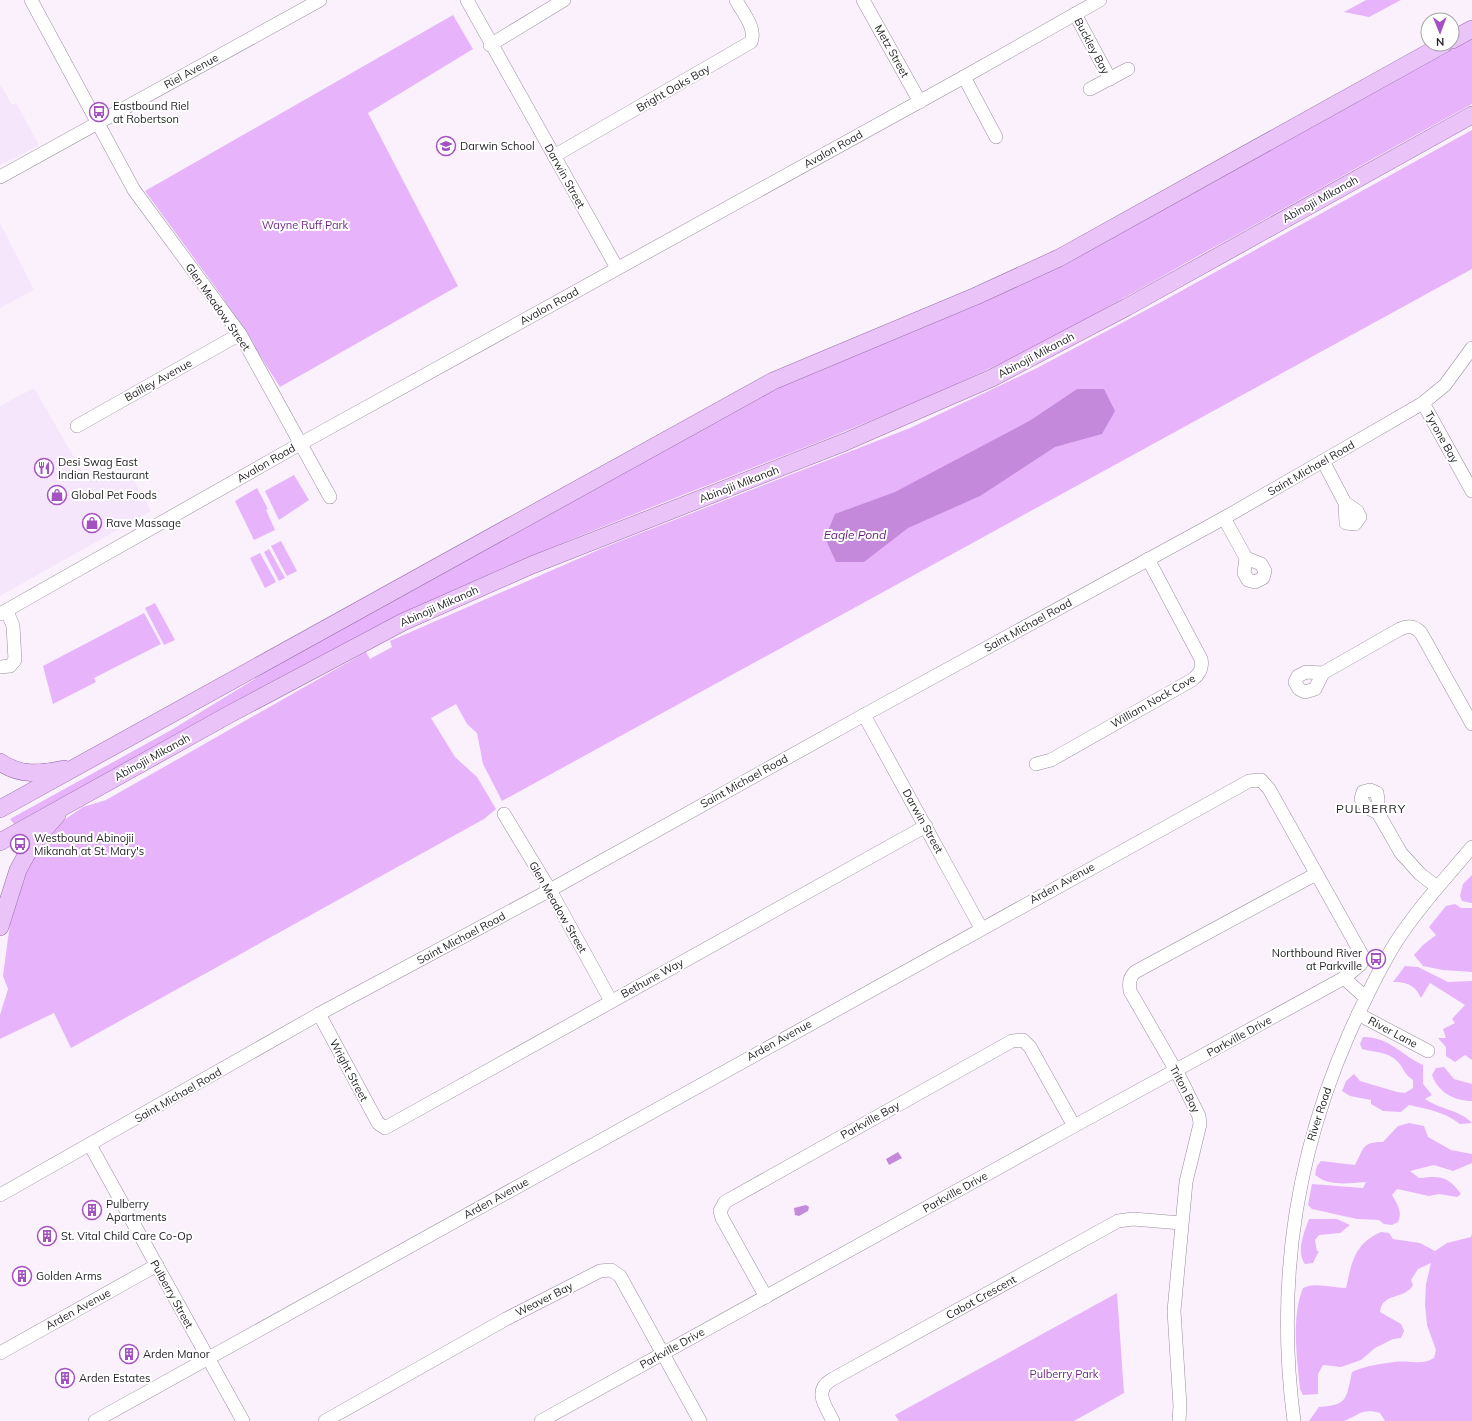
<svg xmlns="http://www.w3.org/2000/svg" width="1472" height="1421" font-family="Mulish,sans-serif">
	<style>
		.built { fill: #f6e6fc }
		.green { fill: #e7b4fb }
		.water { fill: #c489da }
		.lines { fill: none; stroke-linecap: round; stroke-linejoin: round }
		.minor-casing { stroke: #988f9c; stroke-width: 14 }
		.major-casing { stroke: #9b70ab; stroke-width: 18 }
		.minor { stroke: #fff; stroke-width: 13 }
		.major { stroke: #eac4f8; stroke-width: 17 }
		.labels { text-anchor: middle; stroke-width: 4; stroke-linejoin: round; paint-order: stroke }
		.street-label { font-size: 11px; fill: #211e23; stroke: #fff }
		.poi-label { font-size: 11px; fill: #211e23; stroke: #fff; text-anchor: start }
		.park-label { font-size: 11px; fill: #702888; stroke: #fff }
		.water-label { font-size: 12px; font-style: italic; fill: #631a7b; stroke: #fff }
		.neighbourhood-label { font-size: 12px; letter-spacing: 1px; fill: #211e23; stroke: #fff }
	</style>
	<rect width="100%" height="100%" fill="#faf1fd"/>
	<!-- built -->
	<g class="built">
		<path d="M0 84 12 105 16 103 39 145 0 165Z"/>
		<path d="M0 223 34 290 0 308Z"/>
		<path d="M34 388 83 473 131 475 151 511 0 596V406Z"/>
	</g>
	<!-- green -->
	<g class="green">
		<path d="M1366 0H1401L1369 17 1344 12Z"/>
		<path d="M453 15 473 49 368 113 458 286 280 387 221 295 145 191Z"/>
		<path d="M1472 34V104C1381 154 1291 205 1200 255 1143 287 1086 320 1028 350 859 434 679 491 507 567 337 641 176 735 14 824L10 819 173 729 346 623 774 386 972 303Z"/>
		<path d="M1472 130V269L502 801 483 764 477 733 467 724 456 704 431 718 455 757 477 777 496 809 484 819 71 1048 54 1013 0 1039V1015L8 989 3 976 14 893 45 833 83 807 106 800 366 652 370 659 392 647 390 641 605 547 910 428 1037 368 1163 301Z"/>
		<path d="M294 475 309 500 279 520 265 491Z"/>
		<path d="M257 488 268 509 266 510 275 530 254 540 235 501Z"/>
		<path d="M281 541 297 571 287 576 271 546Z"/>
		<path d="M269 549 285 578 279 581 264 552Z"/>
		<path d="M260 553 276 582 265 588 250 558Z"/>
		<path d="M155 603 175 640 164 645 145 608Z"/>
		<path d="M144 613 161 644 94 678 96 682 53 704 43 666Z"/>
		<path d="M1472 875V903H1471L1462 901 1460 896 1463 884Z"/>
		<path d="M1455 904 1461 908H1472V972L1443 970 1423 966 1414 955 1423 945 1436 935 1429 927 1446 906Z"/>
		<path d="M1405 966 1418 967 1448 982 1472 981V1060L1465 1055 1455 1062 1446 1056V1047L1438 1038H1446L1443 1029 1455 1023 1452 1019 1465 1005 1430 983 1421 998C1415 985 1407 982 1393 982Z"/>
		<path d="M1363 1037C1390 1037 1401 1055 1423 1065V1084L1432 1095 1425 1099C1439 1109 1460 1110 1472 1123L1460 1124C1445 1112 1427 1109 1409 1105L1401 1112 1383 1111 1371 1104V1100L1350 1096 1342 1091 1346 1081 1354 1074 1360 1081 1397 1092 1405 1093 1413 1088V1080C1402 1072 1405 1069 1397 1061 1389 1052 1373 1052 1362 1049L1360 1044Z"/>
		<path d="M1444 1067 1454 1079 1472 1084V1101C1454 1101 1438 1092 1432 1075L1436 1068Z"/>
		<path d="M1409 1123 1424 1126 1428 1137 1451 1150 1472 1154V1163L1453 1171 1434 1165 1410 1171 1419 1178C1440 1176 1447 1175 1461 1194L1457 1197 1439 1194 1429 1196 1397 1189 1392 1195C1397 1204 1403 1212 1398 1222L1392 1225 1384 1224 1379 1220 1357 1219 1312 1209 1308 1205 1312 1184 1363 1188 1366 1182C1349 1183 1330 1187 1315 1175L1317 1166 1321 1161 1355 1165C1364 1149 1361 1142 1383 1142L1398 1126Z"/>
		<path d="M1309 1219H1337L1350 1225 1340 1233 1319 1235 1315 1240 1317 1251H1319L1313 1263 1305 1264C1296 1251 1304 1233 1309 1219Z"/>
		<path d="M1381 1232 1389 1233 1393 1239 1420 1243 1435 1251 1447 1243 1471 1237 1472 1234V1421H1385L1380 1413C1362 1408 1359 1415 1344 1421 1335 1421 1319 1421 1309 1421L1319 1407C1348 1405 1346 1399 1352 1372 1364 1366 1380 1364 1394 1362 1408 1360 1421 1366 1434 1358L1436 1350 1427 1325 1425 1305 1426 1284 1431 1263 1418 1269 1411 1280 1413 1285C1405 1300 1382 1292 1380 1312L1401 1324 1404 1331 1401 1338 1393 1339 1375 1348 1361 1360 1341 1367 1323 1365 1318 1374V1394L1303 1395 1300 1389C1297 1357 1291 1318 1303 1288 1316 1282 1331 1288 1346 1288 1352 1262 1354 1244 1381 1232Z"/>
		<path d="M1117 1293 1124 1393 1074 1421H899L895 1415Z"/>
	</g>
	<!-- water -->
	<g class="water">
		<path d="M1077 389H1104L1115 411 1102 434 1055 447 980 496 908 528 864 562H836L825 538 835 514 895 492 1031 420Z"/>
		<path d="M898 1152 902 1158 889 1165 886 1159Z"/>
		<path d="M806 1205 809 1207 808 1211 799 1216 795 1215 794 1208Z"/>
	</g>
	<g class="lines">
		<defs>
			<g id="minor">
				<path d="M31 0 134 190 240 334 330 497"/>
				<path d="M467 0 617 268"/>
				<path d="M863 0 920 102"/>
				<path d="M1075 14 1110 79"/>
				<path d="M490 45 564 0"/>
				<path d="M964 77 996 137"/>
				<path d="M1090 89 1128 69"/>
				<path d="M554 156 751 42C757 28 742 12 736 0"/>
				<path d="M0 177 320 0"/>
				<path d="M1423 403 1472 491"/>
				<path d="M77 426 240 334"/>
				<path d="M1323 461 1345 503 1346 523 1355 524 1360 517 1357 511 1345 503"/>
				<path d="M1224 518 1246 558 1244 573 1248 580 1255 582 1263 578 1265 571 1261 564 1246 558"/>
				<path d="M0 614 300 444 964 77 1100 0"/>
				<path d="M0 667 10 666 15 660 13 626 7 611"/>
				<path d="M1323 673 1306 672 1298 676 1295 682 1299 689 1305 692 1315 689 1323 673 1400 629C1409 625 1415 626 1421 633L1472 724"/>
				<path d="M864 715 981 928"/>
				<path d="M1036 764 1051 760 1192 680C1200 674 1203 668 1201 659L1148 559"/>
				<path d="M1378 813 1366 807 1361 799 1363 792 1370 790 1377 793 1378 800V813L1401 853 1420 874 1437 887"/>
				<path d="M504 814 550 890 611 1001"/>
				<path d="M319 1014 378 1123 385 1128 926 826"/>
				<path d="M1358 1014 1428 1051"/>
				<path d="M90 1145 243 1421"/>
				<path d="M0 1195 319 1014 550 890 864 715 1224 518 1323 461 1423 403 1445 385 1472 348"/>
				<path d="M766 1297 722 1218 720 1211 725 1202 1012 1041 1023 1040 1030 1047 1074 1126"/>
				<path d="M0 1353 157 1265"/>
				<path d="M95 1421 1249 781 1261 780 1269 789 1362 955 1361 964 1344 978"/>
				<path d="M325 1421 506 1319 600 1271 611 1270 620 1276 700 1421"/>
				<path d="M541 1421 1074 1126 1344 978 1366 998"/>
				<path d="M833 1421C826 1407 813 1391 831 1380L1118 1221 1133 1219 1181 1223"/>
				<path d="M1179 1421 1180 1406 1174 1311 1186 1182 1200 1124 1199 1116 1179 1076 1130 991C1129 983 1129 978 1135 972L1316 874"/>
				<path d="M1294 1421C1276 1286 1294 1159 1349 1034 1363 1003 1378 971 1396 942 1418 908 1446 878 1472 847"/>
			</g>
			<g id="major">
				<path d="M1452 40 1472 29"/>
				<path d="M0 762C20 776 40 774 64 769"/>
				<path d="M0 809 773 381 976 296 1059 258 1444 44"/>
				<path d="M0 842 230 714 403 622 532 565 845 442 992 378 1127 307 1472 115"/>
				<path d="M0 927 18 870 34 841 57 815"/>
			</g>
		</defs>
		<!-- minor casing -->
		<use href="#minor" class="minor-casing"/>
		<!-- major casing -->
		<use href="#major" class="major-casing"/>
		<!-- minor -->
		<use href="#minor" class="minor"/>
		<!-- major -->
		<use href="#major" class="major"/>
	</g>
	<!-- icons -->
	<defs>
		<symbol id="bus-ring" viewBox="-11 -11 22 22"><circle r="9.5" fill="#fff" stroke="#a452c1" stroke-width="1.5"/><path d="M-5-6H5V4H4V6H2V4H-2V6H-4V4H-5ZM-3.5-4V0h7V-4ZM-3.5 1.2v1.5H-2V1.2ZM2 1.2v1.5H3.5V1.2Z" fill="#a452c1"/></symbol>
		<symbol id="school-ring" viewBox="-11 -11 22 22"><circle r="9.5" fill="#fff" stroke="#a452c1" stroke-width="1.5"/><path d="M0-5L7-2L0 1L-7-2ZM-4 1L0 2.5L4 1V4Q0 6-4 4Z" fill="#a452c1"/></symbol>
		<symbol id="restaurant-ring" viewBox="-11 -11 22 22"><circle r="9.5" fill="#fff" stroke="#a452c1" stroke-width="1.5"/><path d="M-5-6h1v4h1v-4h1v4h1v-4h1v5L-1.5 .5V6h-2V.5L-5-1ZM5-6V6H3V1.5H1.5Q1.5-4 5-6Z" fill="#a452c1"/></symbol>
		<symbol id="shop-ring" viewBox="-11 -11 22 22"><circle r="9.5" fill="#fff" stroke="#a452c1" stroke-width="1.5"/><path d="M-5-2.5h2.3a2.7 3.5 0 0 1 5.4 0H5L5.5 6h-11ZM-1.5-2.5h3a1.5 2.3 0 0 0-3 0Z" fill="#a452c1"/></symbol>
		<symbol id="building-ring" viewBox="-11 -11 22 22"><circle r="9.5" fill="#fff" stroke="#a452c1" stroke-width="1.5"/><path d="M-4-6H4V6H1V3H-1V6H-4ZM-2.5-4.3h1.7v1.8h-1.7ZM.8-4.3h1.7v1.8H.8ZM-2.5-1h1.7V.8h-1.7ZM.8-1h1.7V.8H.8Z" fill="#a452c1"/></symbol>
	</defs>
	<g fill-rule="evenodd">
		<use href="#bus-ring" x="88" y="101" width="22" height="22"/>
		<use href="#school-ring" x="435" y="135" width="22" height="22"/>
		<use href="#restaurant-ring" x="33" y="457" width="22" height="22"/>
		<use href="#shop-ring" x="46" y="484" width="22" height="22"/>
		<use href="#shop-ring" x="81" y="512" width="22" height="22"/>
		<use href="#bus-ring" x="9" y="833" width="22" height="22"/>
		<use href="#bus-ring" x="1365" y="948" width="22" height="22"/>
		<use href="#building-ring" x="81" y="1199" width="22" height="22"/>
		<use href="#building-ring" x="36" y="1225" width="22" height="22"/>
		<use href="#building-ring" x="11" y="1265" width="22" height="22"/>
		<use href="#building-ring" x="118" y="1343" width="22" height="22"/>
		<use href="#building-ring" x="54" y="1367" width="22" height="22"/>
	</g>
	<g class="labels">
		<!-- street labels -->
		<g class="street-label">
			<text transform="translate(1092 46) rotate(62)" y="4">Buckley Bay</text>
			<text transform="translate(892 51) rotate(61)" y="4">Metz Street</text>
			<text transform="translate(191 71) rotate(-29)" y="4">Riel Avenue</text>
			<text transform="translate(673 88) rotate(-30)" y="4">Bright Oaks Bay</text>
			<text transform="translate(833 149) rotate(-29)" y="4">Avalon Road</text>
			<text transform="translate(565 176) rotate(61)" y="4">Darwin Street</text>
			<text transform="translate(1320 199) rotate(-29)" y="4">Abinojii Mikanah</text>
			<text transform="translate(549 306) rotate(-29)" y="4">Avalon Road</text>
			<text transform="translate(218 307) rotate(55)" y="4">Glen Meadow Street</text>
			<text transform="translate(1036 355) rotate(-28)" y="4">Abinojii Mikanah</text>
			<text transform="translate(158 380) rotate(-29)" y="4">Bailley Avenue</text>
			<text transform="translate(1442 437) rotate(61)" y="4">Tyrone Bay</text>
			<text transform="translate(266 463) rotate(-30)" y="4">Avalon Road</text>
			<text transform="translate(1311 468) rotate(-30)" y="4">Saint Michael Road</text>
			<text transform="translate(739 484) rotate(-21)" y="4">Abinojii Mikanah</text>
			<text transform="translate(439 606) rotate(-24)" y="4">Abinojii Mikanah</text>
			<text transform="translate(1028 625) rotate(-29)" y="4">Saint Michael Road</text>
			<text transform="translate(1153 701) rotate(-30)" y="4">William Nock Cove</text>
			<text transform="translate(152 757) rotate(-29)" y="4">Abinojii Mikanah</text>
			<text transform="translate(744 781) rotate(-29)" y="4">Saint Michael Road</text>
			<text transform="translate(923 821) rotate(61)" y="4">Darwin Street</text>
			<text transform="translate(1062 883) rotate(-29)" y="4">Arden Avenue</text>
			<text transform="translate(558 907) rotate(60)" y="4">Glen Meadow Street</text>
			<text transform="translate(461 938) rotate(-28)" y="4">Saint Michael Road</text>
			<text transform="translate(652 978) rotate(-29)" y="4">Bethune Way</text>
			<text transform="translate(1393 1032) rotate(28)" y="4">River Lane</text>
			<text transform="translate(1239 1036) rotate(-29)" y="4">Parkville Drive</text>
			<text transform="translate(779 1040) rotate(-29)" y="4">Arden Avenue</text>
			<text transform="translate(349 1070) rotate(62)" y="4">Wright Street</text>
			<text transform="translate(1185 1089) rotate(62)" y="4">Triton Bay</text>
			<text transform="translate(178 1095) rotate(-30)" y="4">Saint Michael Road</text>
			<text transform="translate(1319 1114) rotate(-72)" y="4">River Road</text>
			<text transform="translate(870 1120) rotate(-29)" y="4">Parkville Bay</text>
			<text transform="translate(955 1192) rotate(-29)" y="4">Parkville Drive</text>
			<text transform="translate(496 1198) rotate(-29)" y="4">Arden Avenue</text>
			<text transform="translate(172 1294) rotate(61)" y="4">Pulberry Street</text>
			<text transform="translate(981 1297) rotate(-29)" y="4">Cabot Crescent</text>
			<text transform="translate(544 1299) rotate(-27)" y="4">Weaver Bay</text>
			<text transform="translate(78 1309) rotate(-29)" y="4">Arden Avenue</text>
			<text transform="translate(672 1348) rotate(-29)" y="4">Parkville Drive</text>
		</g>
		<!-- poi labels -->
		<g class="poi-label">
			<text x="113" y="110">Eastbound Riel<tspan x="113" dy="13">at Robertson</tspan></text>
			<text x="460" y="150">Darwin School</text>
			<text x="58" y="466">Desi Swag East<tspan x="58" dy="13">Indian Restaurant</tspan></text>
			<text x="71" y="499">Global Pet Foods</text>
			<text x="106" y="527">Rave Massage</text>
			<text x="34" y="842">Westbound Abinojii<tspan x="34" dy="13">Mikanah at St. Mary's</tspan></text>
			<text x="1362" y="957" text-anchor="end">Northbound River<tspan x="1362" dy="13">at Parkville</tspan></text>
			<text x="106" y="1208">Pulberry<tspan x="106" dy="13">Apartments</tspan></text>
			<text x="61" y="1240">St. Vital Child Care Co-Op</text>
			<text x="36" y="1280">Golden Arms</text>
			<text x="143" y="1358">Arden Manor</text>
			<text x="79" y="1382">Arden Estates</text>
		</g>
		<!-- park labels -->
		<g class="park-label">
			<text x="305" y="229">Wayne Ruff Park</text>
			<text x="1064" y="1378">Pulberry Park</text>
		</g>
		<!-- water labels -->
		<g class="water-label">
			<text x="855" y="539">Eagle Pond</text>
		</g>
		<!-- neighbourhood labels -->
		<g class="neighbourhood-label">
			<text x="1371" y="813">PULBERRY</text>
		</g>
	</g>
	<!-- north arrow -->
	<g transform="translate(1440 32) rotate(179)"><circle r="19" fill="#ffffff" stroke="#a6a5a7"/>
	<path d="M0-3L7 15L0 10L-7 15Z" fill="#a452c1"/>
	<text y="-6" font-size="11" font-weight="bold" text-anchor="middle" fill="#211e23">N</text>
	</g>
</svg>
